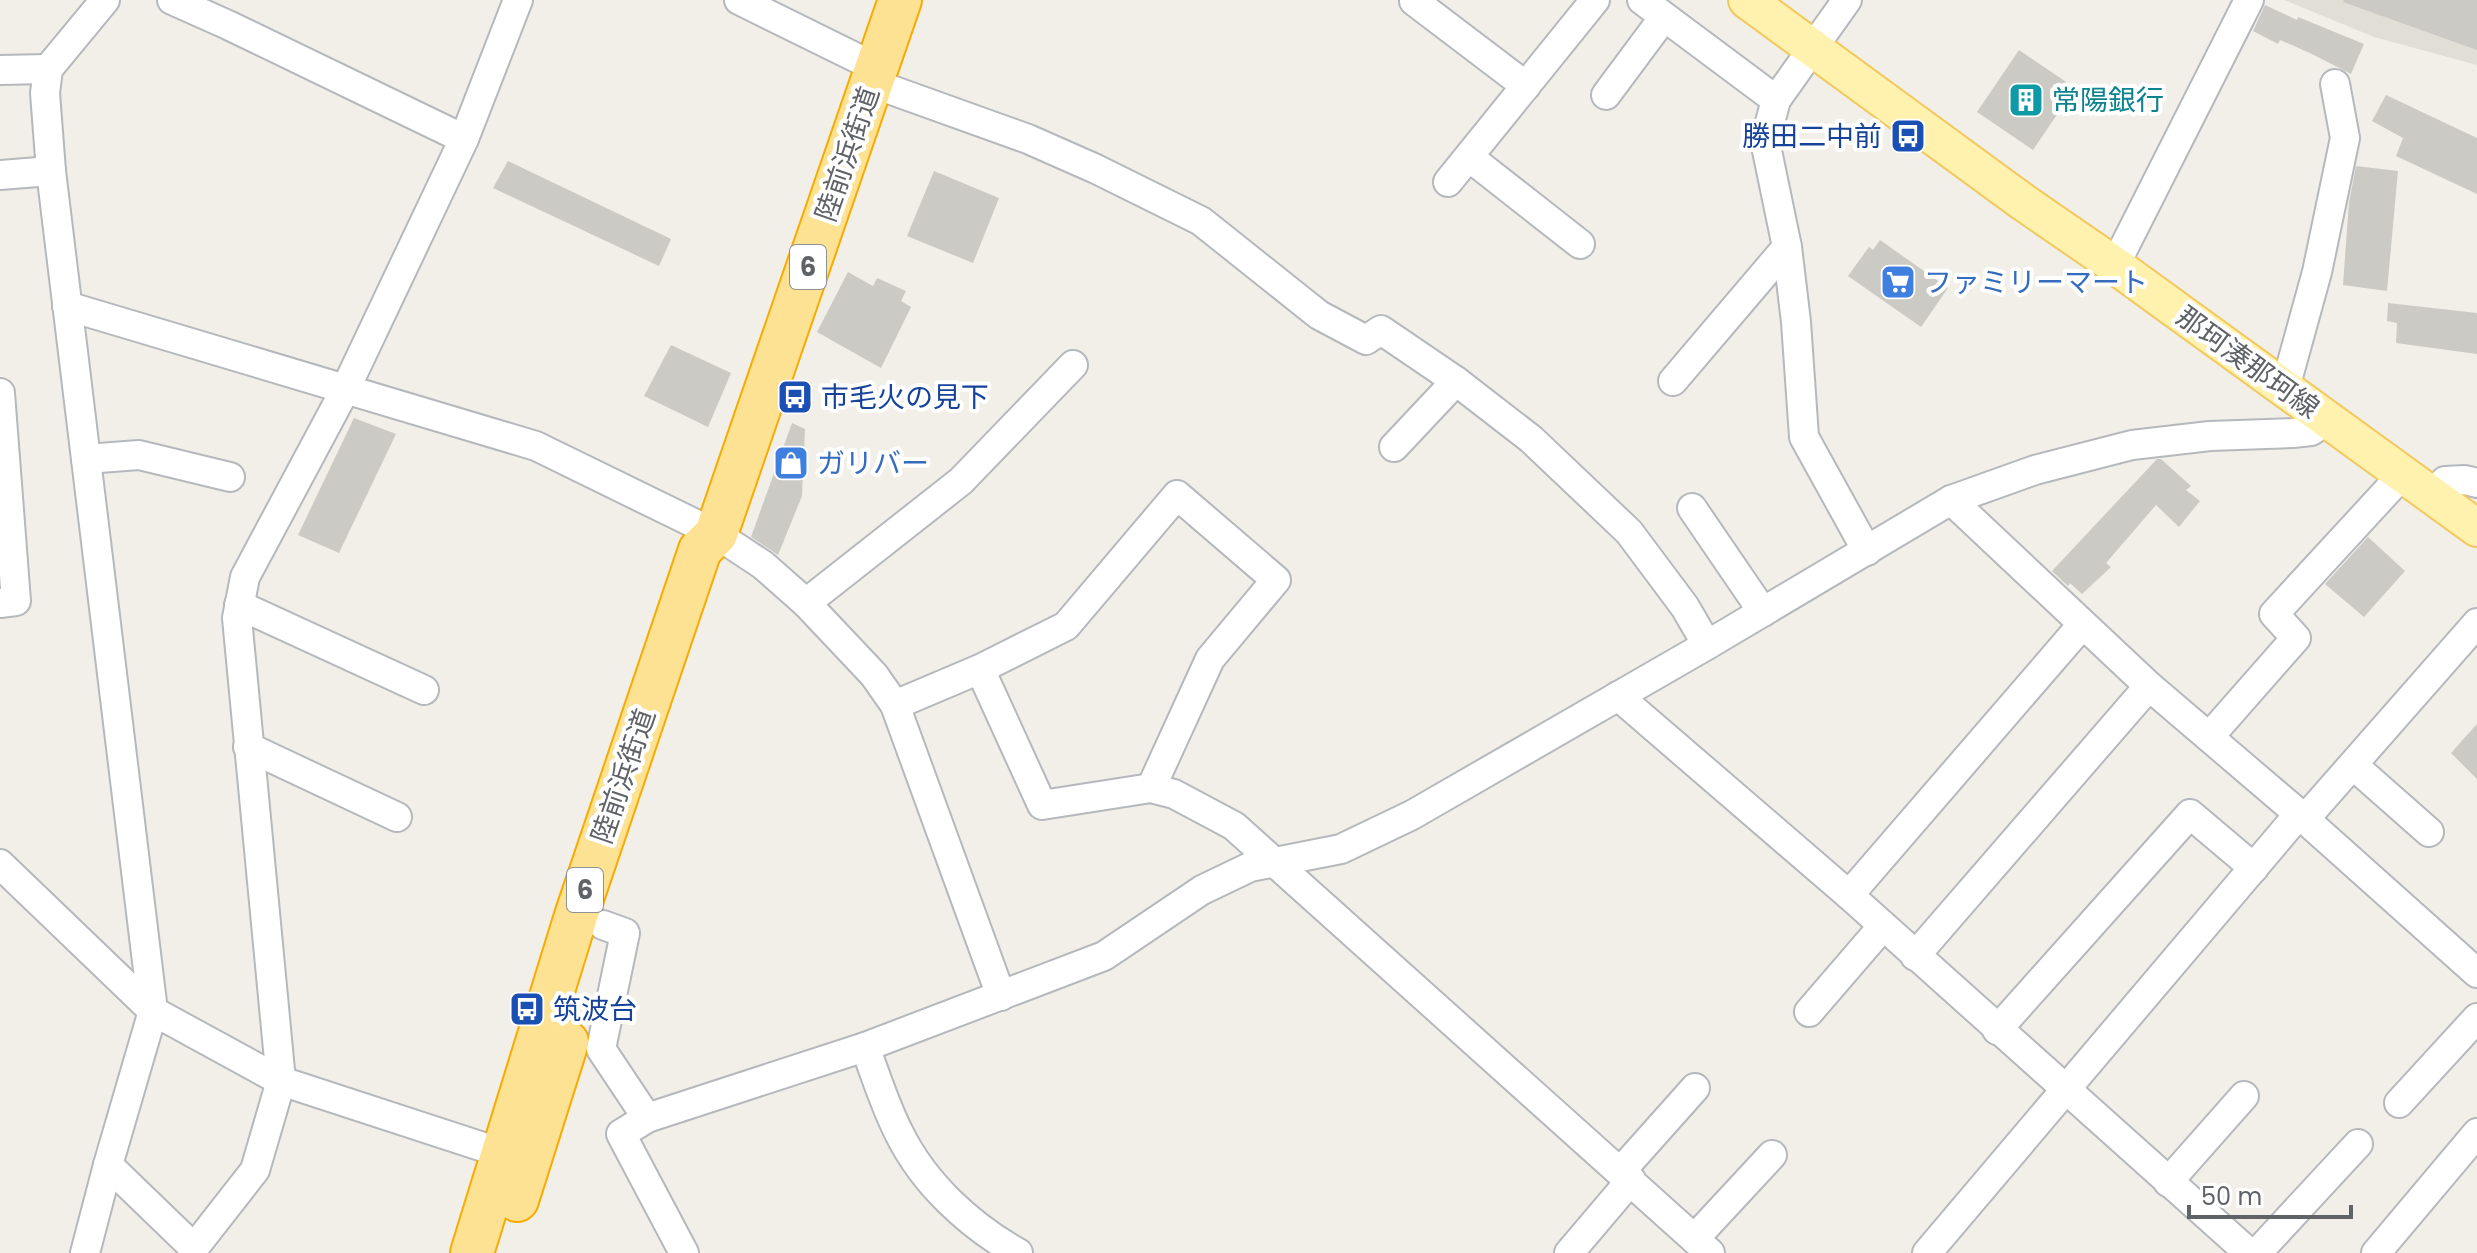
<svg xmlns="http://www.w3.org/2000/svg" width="2477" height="1253" font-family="Poppins,'Noto Sans JP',sans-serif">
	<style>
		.education { fill: #e1ded6 }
		.building { fill: #cccac5 }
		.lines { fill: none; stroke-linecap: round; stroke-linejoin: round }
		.minor-casing { stroke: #b5b8bc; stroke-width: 32 }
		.major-casing { stroke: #f2c960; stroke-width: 40 }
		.highway-casing { stroke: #f9ab00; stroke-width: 46 }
		.minor { stroke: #fff; stroke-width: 28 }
		.major { stroke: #fff2af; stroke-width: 36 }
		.highway { stroke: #fde293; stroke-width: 42 }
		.labels { text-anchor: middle; stroke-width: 8; stroke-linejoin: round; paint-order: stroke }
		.shield { fill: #fff; stroke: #8f9295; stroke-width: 2 }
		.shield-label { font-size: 26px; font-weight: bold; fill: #5f6368 }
		.culture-label { font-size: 28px; fill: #0d838f; stroke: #fff; text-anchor: start }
		.transit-label { font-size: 28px; fill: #164399; stroke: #fff; text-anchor: start }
		.street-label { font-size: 28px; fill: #5f6368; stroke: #fff }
		.shop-label { font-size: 28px; fill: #366cbe; stroke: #fff; text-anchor: start }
	</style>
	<rect width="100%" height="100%" fill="#f1efe8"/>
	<!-- education -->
	<path class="education" d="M2284 0H2477V65L2374 37Z"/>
	<!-- building -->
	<g class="building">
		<path d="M2344 0H2477V50L2343 2Z"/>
		<path d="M2265 5 2297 20 2298 17 2364 44 2351 74 2310 53 2280 40 2278 44 2253 31Z"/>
		<path d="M2019 50 2075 88 2033 150 1977 112Z"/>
		<path d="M2386 95 2477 138V194L2396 156 2403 138 2372 121Z"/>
		<path d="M508 161 671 239 659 266 493 188Z"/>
		<path d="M2356 166 2398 171 2387 291 2343 285 2349 202Z"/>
		<path d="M934 171 999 198 973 263 907 236Z"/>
		<path d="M1880 240 1948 288 1921 327 1848 276 1869 247 1873 250Z"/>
		<path d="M848 272 873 286 877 278 906 291 901 301 911 307 881 368 817 332Z"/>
		<path d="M2388 303 2477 313V354L2396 343 2397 323 2387 321Z"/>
		<path d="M671 345 731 373 708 427 644 396Z"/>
		<path d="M354 418 396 434 339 553 298 535Z"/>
		<path d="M792 423 805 429 802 496 778 555 751 537Z"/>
		<path d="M2157 459H2161L2191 486 2186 490 2200 501 2179 527 2156 505 2106 563 2111 567 2082 594 2070 583 2068 586 2052 571Z"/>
		<path d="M2368 537 2405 571 2364 617 2325 584Z"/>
		<path d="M2477 724V779L2451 753Z"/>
	</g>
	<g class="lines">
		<defs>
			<g id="minor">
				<path d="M172 0 228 25 464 139"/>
				<path d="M739 0 877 68"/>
				<path d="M1642 0 1776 100"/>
				<path d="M1847 0 1776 100 1765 141 1787 247 1796 322 1804 437 1867 551"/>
				<path d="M1414 1 1526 86"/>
				<path d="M0 70 48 69"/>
				<path d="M872 83 1028 139 1096 169 1201 221 1319 315 1366 340 1381 330 1456 381 1531 439 1629 532 1685 607 1707 645"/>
				<path d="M1606 95 1664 17"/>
				<path d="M1469 157 1580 244"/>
				<path d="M0 175 51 171"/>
				<path d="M1448 182 1595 0"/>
				<path d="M2115 265 2249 0"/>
				<path d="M67 306 536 446 716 534 763 565 806 603 874 675 895 705 1001 996"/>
				<path d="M1673 381 1787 247"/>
				<path d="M2285 388 2317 272 2345 138 2335 84"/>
				<path d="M0 393 16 601 0 603"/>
				<path d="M1394 447 1456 381"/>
				<path d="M86 459 139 455 230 477"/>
				<path d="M2432 496 2445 481 2465 480 2477 483"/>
				<path d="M1951 500 2149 686 2299 814 2477 973"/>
				<path d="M1692 508 1763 612"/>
				<path d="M806 603 961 481 1073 365"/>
				<path d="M239 605 424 690"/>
				<path d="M980 669 1042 805 1151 788 1174 794 1234 826 1710 1253"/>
				<path d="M1618 696 1849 895 2249 1253"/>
				<path d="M895 705 980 669 1066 626 1177 495 1276 580 1210 659 1151 788"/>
				<path d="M2209 737 2296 638 2274 614 2402 475"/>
				<path d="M248 747 397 817"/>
				<path d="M2353 765 2429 832"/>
				<path d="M2304 820 2477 623"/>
				<path d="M0 864 153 1011 281 1081 517 1158"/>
				<path d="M1849 895 2082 625"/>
				<path d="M603 925 625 933 601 1049 647 1118"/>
				<path d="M1915 956 2149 686"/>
				<path d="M1809 1012 1883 926"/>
				<path d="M1997 1030 2190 814 2254 868"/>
				<path d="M865 1047C876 1076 885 1106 899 1133 924 1184 969 1225 1018 1253"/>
				<path d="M2399 1103 2477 1018"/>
				<path d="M108 1165 194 1248 255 1170 281 1081 237 618 245 577 345 390 464 139 518 0"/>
				<path d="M1621 1171 1695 1088"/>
				<path d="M2168 1182 2244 1096"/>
				<path d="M1695 1238 1772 1155"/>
				<path d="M85 1253 108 1165 153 1011 51 171 45 93 48 69 105 0"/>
				<path d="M684 1253 621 1134 647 1118 865 1047 1104 956 1202 890 1250 867 1341 849 1412 815 1707 645 1951 500 2035 470 2132 445 2210 436 2293 433 2311 431 2328 420"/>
				<path d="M1569 1253 1631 1180"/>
				<path d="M1927 1253 2299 814"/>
				<path d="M2257 1253 2358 1144"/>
				<path d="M2376 1253 2477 1133"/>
			</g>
			<path id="major" d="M1747 0 2023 202 2113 264 2477 528"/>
			<g id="highway">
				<path d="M517 1200 567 1042"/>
				<path d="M472 1253 576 916 700 550 716 534 900 0"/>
			</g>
		</defs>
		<!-- minor casing -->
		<use href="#minor" class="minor-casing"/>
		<!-- major casing -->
		<use href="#major" class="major-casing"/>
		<!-- highway casing -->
		<use href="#highway" class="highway-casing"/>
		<!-- minor -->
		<use href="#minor" class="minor"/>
		<!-- major -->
		<use href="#major" class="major"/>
		<!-- highway -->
		<use href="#highway" class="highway"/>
	</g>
	<!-- icons -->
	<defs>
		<symbol id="building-square" viewBox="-11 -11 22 22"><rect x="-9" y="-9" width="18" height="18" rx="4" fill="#0f9aa8" stroke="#fff"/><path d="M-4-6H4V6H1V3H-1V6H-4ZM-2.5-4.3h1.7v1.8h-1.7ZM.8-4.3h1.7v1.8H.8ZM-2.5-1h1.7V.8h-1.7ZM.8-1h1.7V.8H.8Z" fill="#fff"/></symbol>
		<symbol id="bus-square" viewBox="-11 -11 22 22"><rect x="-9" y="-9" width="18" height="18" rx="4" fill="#1a4fb4" stroke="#fff"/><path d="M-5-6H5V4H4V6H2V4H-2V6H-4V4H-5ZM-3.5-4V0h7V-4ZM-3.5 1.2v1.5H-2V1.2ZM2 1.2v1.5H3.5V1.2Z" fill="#fff"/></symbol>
		<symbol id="supermarket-square" viewBox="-11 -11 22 22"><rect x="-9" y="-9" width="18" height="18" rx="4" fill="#3f7fe0" stroke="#fff"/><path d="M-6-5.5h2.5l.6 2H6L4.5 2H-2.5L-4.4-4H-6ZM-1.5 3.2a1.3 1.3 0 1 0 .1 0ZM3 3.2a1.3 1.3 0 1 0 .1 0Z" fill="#fff"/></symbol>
		<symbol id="shop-square" viewBox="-11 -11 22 22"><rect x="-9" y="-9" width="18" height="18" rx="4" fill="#3f7fe0" stroke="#fff"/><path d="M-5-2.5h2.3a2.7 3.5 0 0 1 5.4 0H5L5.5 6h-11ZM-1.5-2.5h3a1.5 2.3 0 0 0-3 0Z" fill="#fff"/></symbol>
	</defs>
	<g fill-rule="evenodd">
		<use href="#building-square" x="2006" y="80" width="40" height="40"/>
		<use href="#bus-square" x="1888" y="116" width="40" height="40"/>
		<use href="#supermarket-square" x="1878" y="262" width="40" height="40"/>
		<use href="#bus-square" x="775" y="377" width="40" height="40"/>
		<use href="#shop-square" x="771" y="443" width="40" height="40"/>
		<use href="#bus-square" x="507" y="989" width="40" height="40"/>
	</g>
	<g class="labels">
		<!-- shield labels -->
		<g class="shield">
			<rect x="790" y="245" width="36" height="44" rx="6"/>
			<rect x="567" y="868" width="36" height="44" rx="6"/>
		</g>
		<g class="shield-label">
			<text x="808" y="276">6</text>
			<text x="585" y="899">6</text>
		</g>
		<!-- culture labels -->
		<g class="culture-label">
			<text x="2052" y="110">常陽銀行</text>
		</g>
		<!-- transit labels -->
		<g class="transit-label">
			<text x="1882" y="146" text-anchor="end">勝田二中前</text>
			<text x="821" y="407">市毛火の見下</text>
			<text x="553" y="1019">筑波台</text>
		</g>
		<!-- street labels -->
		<g class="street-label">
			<text transform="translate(847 154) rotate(-71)" y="10">陸前浜街道</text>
			<text transform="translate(2248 362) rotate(36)" y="10">那珂湊那珂線</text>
			<text transform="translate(623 776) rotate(-71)" y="10">陸前浜街道</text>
		</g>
		<!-- shop labels -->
		<g class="shop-label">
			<text x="1924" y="292">ファミリーマート</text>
			<text x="817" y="473">ガリバー</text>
		</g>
	</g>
	<!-- scale -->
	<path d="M2189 1205v12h162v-12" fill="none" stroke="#5f6368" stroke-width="4"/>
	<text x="2201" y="1205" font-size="24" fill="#5f6368" stroke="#ffffff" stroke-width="6" paint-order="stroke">50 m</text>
</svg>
